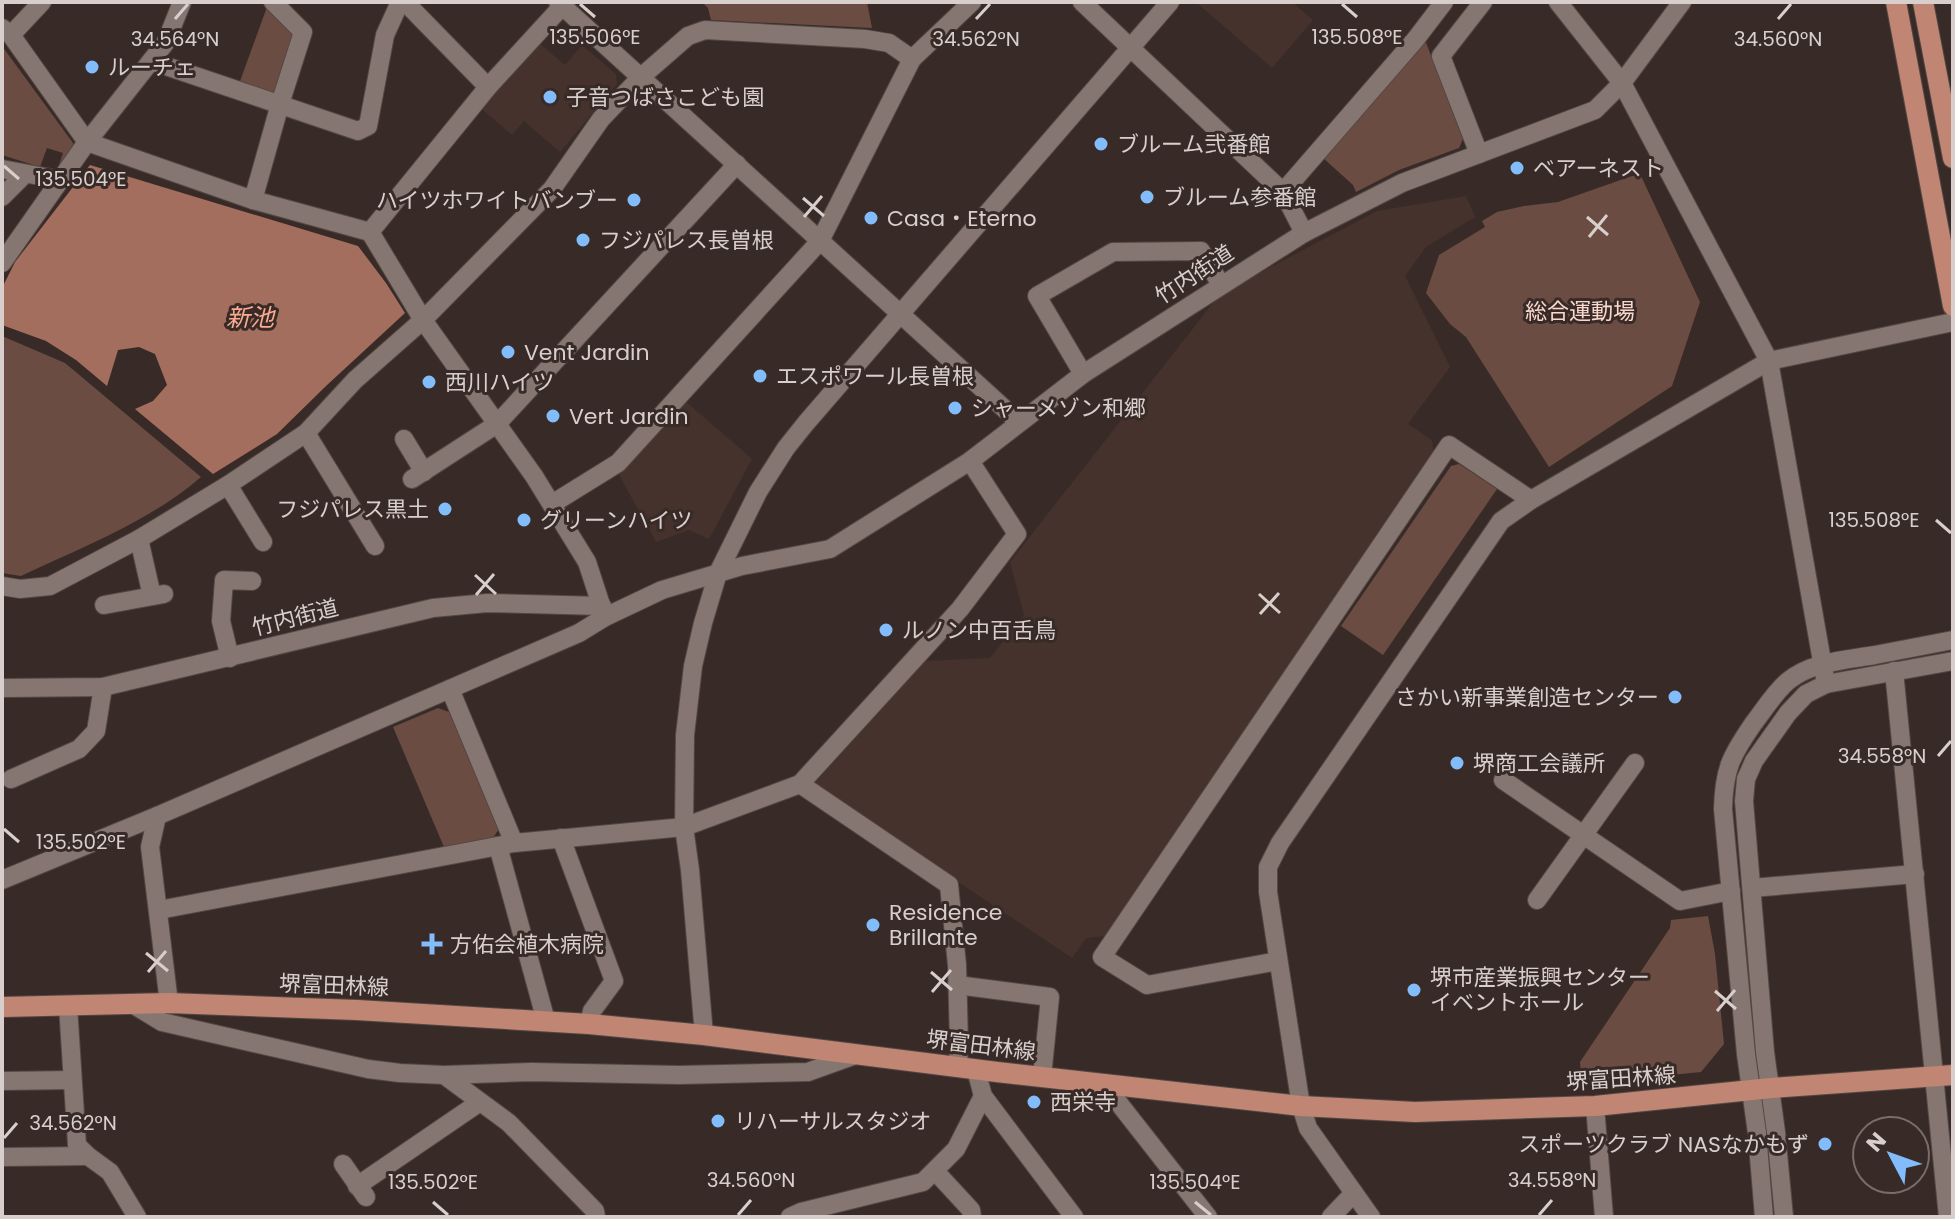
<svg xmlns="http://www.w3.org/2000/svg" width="1955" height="1219" font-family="Poppins,'Noto Sans JP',sans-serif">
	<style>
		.built { fill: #45322c }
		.green { fill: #6b4c43 }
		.water { fill: #a46e5e }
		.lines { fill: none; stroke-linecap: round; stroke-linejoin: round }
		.minor-casing { stroke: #534845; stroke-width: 20 }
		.major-casing { stroke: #534845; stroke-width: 22 }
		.minor { stroke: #867672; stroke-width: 18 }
		.major { stroke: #c18574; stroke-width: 20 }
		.ticks { fill: none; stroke: #d8cfcd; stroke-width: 3 }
		.poi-dot { fill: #82bcfa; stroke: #382b27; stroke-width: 3 }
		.labels { text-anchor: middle; stroke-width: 6; stroke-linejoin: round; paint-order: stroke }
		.poi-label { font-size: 22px; fill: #d8cfcd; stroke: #382b27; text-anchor: start }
		.street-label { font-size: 22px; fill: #d8cfcd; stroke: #382b27 }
		.park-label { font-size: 22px; fill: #fad8cd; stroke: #382b27 }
		.water-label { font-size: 24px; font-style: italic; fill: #fcaa92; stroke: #382b27 }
		.ticks-label { font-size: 20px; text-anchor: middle; fill: #d8cfcd; stroke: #382b27; stroke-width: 6; stroke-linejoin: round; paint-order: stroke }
	</style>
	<rect width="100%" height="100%" fill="#382b27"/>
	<!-- built -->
	<g class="built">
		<path d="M1198 2H1292L1313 20 1272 68 1197 3Z"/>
		<path d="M539 43 565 65 582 45 616 74 617 84 560 152 524 121 512 135 482 109Z"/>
		<path d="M1466 196 1475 217 1426 247 1405 276 1450 367 1408 424 1432 440 1434 456 1105 936 1086 938 1072 958 813 785 926 661 990 658 1024 615 1010 562 1220 294 1377 211Z"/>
		<path d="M685 401 752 459 709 539 689 530 656 542 618 473Z"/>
	</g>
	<!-- green -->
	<g class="green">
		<path d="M702 2H867L872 28 711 20 708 8Z"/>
		<path d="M267 7 294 35 274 93 272 94 239 84Z"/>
		<path d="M1425 40 1463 139 1459 148 1399 170 1356 192 1353 185 1322 157Z"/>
		<path d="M2 46 73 143C73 155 69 159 59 165L63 153 47 148 40 167 2 155Z"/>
		<path d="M1632 176H1641L1700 302 1672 386 1549 467 1466 337 1450 324 1426 293 1439 255 1485 227 1482 221 1497 212 1524 206 1558 202Z"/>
		<path d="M2 336 65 363 201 477C149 522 82 547 21 576L2 573Z"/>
		<path d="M1459 464 1497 489 1383 655 1341 626 1451 466Z"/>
		<path d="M438 708 449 712 499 829 492 839 444 847 393 727Z"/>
		<path d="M1708 916 1715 954 1724 1044 1701 1072 1582 1084 1580 1062 1670 928 1671 920Z"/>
	</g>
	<!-- water -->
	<path class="water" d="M90 165 358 246 386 283 405 313 326 386 277 434 213 474 135 409 153 401 167 385 155 354 139 347 118 350 107 386 76 360 46 341 2 325V288L15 262Z"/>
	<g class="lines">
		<defs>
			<g id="minor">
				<path d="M405 2 488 87"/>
				<path d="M558 2 1019 422"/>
				<path d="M1082 2 1283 192 1304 233"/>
				<path d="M1558 2 1622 83 1769 361 1826 684"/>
				<path d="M2 28 11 35 87 142 253 200 370 232 423 320 534 476 587 562 605 617"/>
				<path d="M11 35 42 2"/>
				<path d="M151 61 358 131 368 126 385 35 400 2"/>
				<path d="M1479 154 1441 56 1483 2"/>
				<path d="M2 169 61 180"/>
				<path d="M1283 192 1415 40 1444 2"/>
				<path d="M2 197 25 174"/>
				<path d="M253 200 280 104 303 32 273 2"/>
				<path d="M370 232 488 87 566 2"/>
				<path d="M2 263 87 142 166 42 182 2"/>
				<path d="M1083 374 1037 296 1113 252 1201 251 1221 285"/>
				<path d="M306 433 375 546"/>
				<path d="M404 439 424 472"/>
				<path d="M412 479 497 424 737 164"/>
				<path d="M228 485 263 542"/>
				<path d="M552 504 618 463 820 241 912 59 972 2"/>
				<path d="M139 539 152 596"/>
				<path d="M2 586 20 589 50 586 139 539 228 485 306 433 355 380 423 320 552 189 601 119 641 77 688 36 705 30 865 39 889 43 912 59"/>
				<path d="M104 605 164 594"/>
				<path d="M230 658 221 621 224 580 252 581"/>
				<path d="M1894 671 1948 1217"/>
				<path d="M2 688 103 687 433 608 487 603 602 606"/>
				<path d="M450 689 514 843"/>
				<path d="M11 779 79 749 96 731 103 687"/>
				<path d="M1503 780 1680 901 1731 891"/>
				<path d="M800 784 949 885 957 965 959 1044 958 1067"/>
				<path d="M157 816 150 847 169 1003"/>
				<path d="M561 838 614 981 592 1011 589 1024"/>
				<path d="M498 846 546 1021"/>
				<path d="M2 880 157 816 579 633 605 617 662 590 742 566 830 549 970 461 1083 374 1304 233 1402 183 1595 110 1622 83 1682 2"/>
				<path d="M1752 888 1915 874"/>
				<path d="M1537 900 1635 763"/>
				<path d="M159 910 514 843 684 827 800 784 960 609 1017 534 970 461"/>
				<path d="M1278 961 1147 985 1102 957 1449 445 1531 500"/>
				<path d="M957 985 1050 997 1042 1077"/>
				<path d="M134 1005 162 1022 368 1069 400 1073 444 1075 531 1072 679 1075 808 1072 858 1054"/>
				<path d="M68 1006 77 1145 88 1156 110 1172 137 1217"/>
				<path d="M704 1035 690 870 684 827 685 735 693 666 703 623 718 573 758 492 786 448 806 423 1170 2"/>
				<path d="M976 1070 983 1096 1074 1217"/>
				<path d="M444 1075 509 1123 595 1211 596 1217"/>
				<path d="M2 1081 72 1080"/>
				<path d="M1103 1083 1208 1217"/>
				<path d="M1595 1106 1604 1217"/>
				<path d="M2 1157 88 1156"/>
				<path d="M343 1164 366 1197"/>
				<path d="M935 1171 971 1210 972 1217"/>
				<path d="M357 1186 480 1102"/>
				<path d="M790 1217 801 1212 923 1182 956 1149 983 1096"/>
				<path d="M1331 1217 1354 1193"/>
				<path d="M1371 1217 1308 1128 1301 1106 1268 892V867L1280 843 1501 521 1531 500 1769 361 1953 322"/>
				<path d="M1764 1217 1757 1133 1746 1054 1723 809C1724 769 1731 756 1753 724 1764 710 1774 693 1788 681 1811 662 1845 660 1875 655 1901 650 1927 645 1953 640"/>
				<path d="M1784 1217 1776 1132 1765 1052 1744 801 1746 779 1754 761 1788 713 1806 694 1826 684 1953 661"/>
			</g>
			<g id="major">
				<path d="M1896 2 1953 306"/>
				<path d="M1923 2 1953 158"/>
				<path d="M2 1007 169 1003 357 1010 589 1024 704 1035 997 1072 1301 1106 1415 1112 1595 1106 1771 1088 1953 1075"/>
			</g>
		</defs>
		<!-- minor casing -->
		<use href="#minor" class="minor-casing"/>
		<!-- major casing -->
		<use href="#major" class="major-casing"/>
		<!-- minor -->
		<use href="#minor" class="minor"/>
		<!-- major -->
		<use href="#major" class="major"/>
	</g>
	<!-- ticks -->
	<path class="ticks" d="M580 4 595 17M1342 4 1357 17M175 19 188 4M976 19 990 4M1778 19 1791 4M4 166 19 179M803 198 824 216M804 217 822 196M1587 217 1608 235M1589 237 1607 215M1936 520 1951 533M475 575 496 594M1259 594 1280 613M476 595 494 574M1260 614 1279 593M1938 756 1951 741M4 829 19 842M146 953 168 971M148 972 166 951M931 972 952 990M1715 991 1736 1009M932 992 951 970M1717 1011 1735 990M4 1138 17 1123M433 1202 448 1215M1195 1202 1211 1215M738 1215 751 1200M1539 1215 1552 1200"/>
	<!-- markers -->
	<g class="poi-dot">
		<circle cx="92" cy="67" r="8"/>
		<circle cx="550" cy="97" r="8"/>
		<circle cx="1101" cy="144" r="8"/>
		<circle cx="1517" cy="168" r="8"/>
		<circle cx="1147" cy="197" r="8"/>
		<circle cx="634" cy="200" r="8"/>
		<circle cx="871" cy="218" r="8"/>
		<circle cx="583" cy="240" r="8"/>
		<circle cx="508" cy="352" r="8"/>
		<circle cx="760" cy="376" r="8"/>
		<circle cx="429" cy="382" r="8"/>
		<circle cx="955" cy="408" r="8"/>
		<circle cx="553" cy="416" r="8"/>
		<circle cx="445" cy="509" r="8"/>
		<circle cx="524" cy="520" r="8"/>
		<circle cx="886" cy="630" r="8"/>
		<circle cx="1675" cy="697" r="8"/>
		<circle cx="1457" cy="763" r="8"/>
		<circle cx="873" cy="925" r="8"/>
		<path d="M428 932h8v8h8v8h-8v8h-8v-8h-8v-8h8z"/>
		<circle cx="1414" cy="990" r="8"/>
		<circle cx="1034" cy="1102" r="8"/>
		<circle cx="718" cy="1121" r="8"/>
		<circle cx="1825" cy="1144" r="8"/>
	</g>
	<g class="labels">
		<!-- poi labels -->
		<g class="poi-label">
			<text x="108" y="75">ルーチェ</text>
			<text x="566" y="105">子音つばさこども園</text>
			<text x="1117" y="152">ブルーム弐番館</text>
			<text x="1533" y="176">ベアーネスト</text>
			<text x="1163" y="205">ブルーム参番館</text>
			<text x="618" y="208" text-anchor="end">ハイツホワイトバンブー</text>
			<text x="887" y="226">Casa・Eterno</text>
			<text x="599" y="248">フジパレス長曽根</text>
			<text x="524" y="360">Vent Jardin</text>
			<text x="776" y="384">エスポワール長曽根</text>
			<text x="445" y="390">西川ハイツ</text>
			<text x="971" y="416">シャーメゾン和郷</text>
			<text x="569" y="424">Vert Jardin</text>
			<text x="429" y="517" text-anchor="end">フジパレス黒土</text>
			<text x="540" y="528">グリーンハイツ</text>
			<text x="902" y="638">ルノン中百舌鳥</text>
			<text x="1659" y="705" text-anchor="end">さかい新事業創造センター</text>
			<text x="1473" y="771">堺商工会議所</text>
			<text x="889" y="920">Residence<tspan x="889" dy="25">Brillante</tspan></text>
			<text x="450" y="952">方佑会植木病院</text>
			<text x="1430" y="985">堺市産業振興センター<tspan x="1430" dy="25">イベントホール</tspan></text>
			<text x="1050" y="1110">西栄寺</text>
			<text x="734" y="1129">リハーサルスタジオ</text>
			<text x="1809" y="1152" text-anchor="end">スポーツクラブ NASなかもず</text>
		</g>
		<!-- street labels -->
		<g class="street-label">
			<text transform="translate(1194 274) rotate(-33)" y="8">竹内街道</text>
			<text transform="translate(295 617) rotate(-14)" y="8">竹内街道</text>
			<text transform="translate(334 985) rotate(2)" y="8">堺富田林線</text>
			<text transform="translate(981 1045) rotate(7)" y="8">堺富田林線</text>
			<text transform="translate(1621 1078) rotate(-4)" y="8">堺富田林線</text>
		</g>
		<!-- park labels -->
		<g class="park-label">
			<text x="1580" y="319">総合運動場</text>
		</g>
		<!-- water labels -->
		<g class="water-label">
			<text x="250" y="326">新池</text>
		</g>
	</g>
	<g class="ticks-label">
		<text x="595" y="44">135.506°E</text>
		<text x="1357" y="44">135.508°E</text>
		<text x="175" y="46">34.564°N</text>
		<text x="976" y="46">34.562°N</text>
		<text x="1778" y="46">34.560°N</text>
		<text x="81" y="186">135.504°E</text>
		<text x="1874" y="527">135.508°E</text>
		<text x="1882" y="763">34.558°N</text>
		<text x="81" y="849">135.502°E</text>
		<text x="73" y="1130">34.562°N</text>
		<text x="751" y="1187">34.560°N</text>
		<text x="1552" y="1187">34.558°N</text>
		<text x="433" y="1189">135.502°E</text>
		<text x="1195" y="1189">135.504°E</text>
	</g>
	<!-- border -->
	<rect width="1955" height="1219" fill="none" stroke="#d8cfcd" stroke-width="8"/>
	<!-- north arrow -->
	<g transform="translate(1891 1155) rotate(311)"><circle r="38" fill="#382b27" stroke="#786d69" stroke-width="2"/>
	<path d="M0-6L14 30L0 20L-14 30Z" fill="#82bcfa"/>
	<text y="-12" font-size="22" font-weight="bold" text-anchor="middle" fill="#d8cfcd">N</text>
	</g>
</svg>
